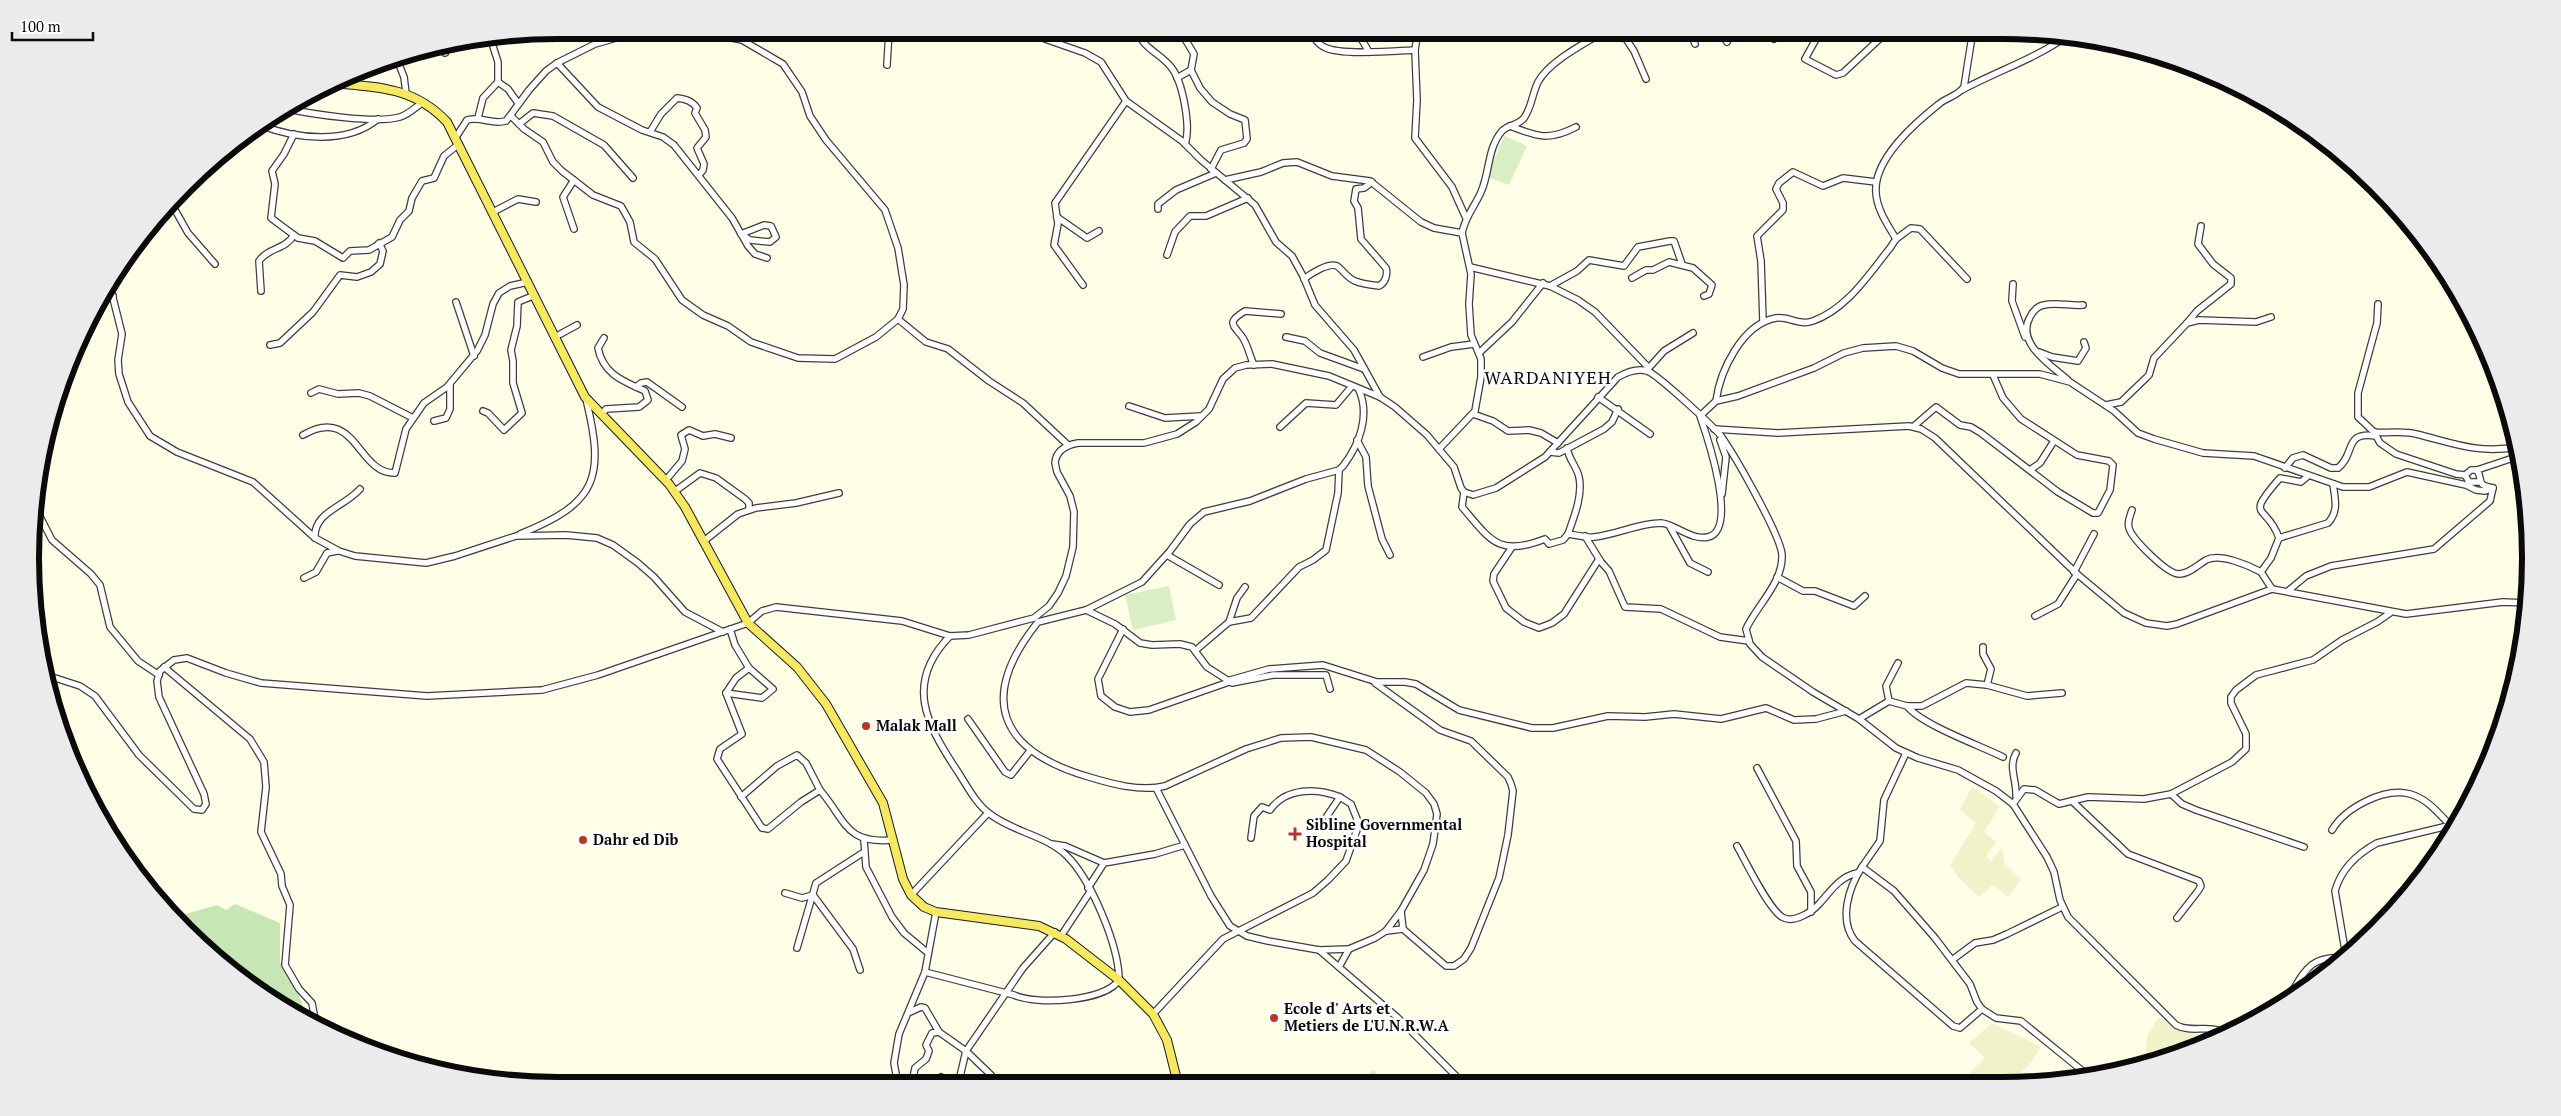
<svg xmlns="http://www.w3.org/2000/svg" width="2561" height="1116" font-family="'PT Serif',serif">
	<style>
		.farmland { fill: #f0f3c9 }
		.green { fill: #c6e7b3 }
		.pitch { fill: #daeec5 }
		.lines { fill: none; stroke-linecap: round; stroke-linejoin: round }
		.minor-casing { stroke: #3d3d3d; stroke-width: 8 }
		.major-casing { stroke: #1b1b1b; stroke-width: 10 }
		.minor { stroke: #fff; stroke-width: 5.5 }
		.major { stroke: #f6e860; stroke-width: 8 }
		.poi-dot { fill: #b63526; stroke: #fff; stroke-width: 2 }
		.labels { text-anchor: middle; stroke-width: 5; stroke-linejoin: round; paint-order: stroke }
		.poi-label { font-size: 15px; font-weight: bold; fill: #0a0a0a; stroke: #fff; text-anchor: start }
		.quarter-label { font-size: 18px; letter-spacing: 1px; fill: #0a0a0a; stroke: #fff }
		.rim { fill: none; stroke: #0a0a0a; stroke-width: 6 }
	</style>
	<rect width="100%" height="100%" fill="#fffee7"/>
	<!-- farmland -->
	<g class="farmland">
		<path d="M1972 787 2000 806 1984 832 1996 842 1986 856 1991 861 2002 847 2005 864 2021 880 2008 897 1993 885 1979 897 1959 878 1950 865 1976 823 1960 810Z"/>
		<path d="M2159 1017 2182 1032 2214 1036 2216 1039 2205 1046 2149 1061 2146 1053 2147 1036Z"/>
		<path d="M1992 1023 2041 1047 2030 1064 2011 1082H1968L1964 1078 1985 1058 1969 1043Z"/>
	</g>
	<!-- green -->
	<path class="green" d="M235 904 280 923V962L301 1000 308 1022 294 1015 210 955 175 917 217 905 226 910Z"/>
	<!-- pitch -->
	<g class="pitch">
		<path d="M1504 136 1527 146 1509 185 1487 177Z"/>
		<path d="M1169 586 1176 620 1133 630 1125 595Z"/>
		<path d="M1373 1070 1388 1084H1360Z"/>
	</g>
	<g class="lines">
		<defs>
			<g id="minor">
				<path d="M703 30 716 35 742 40 783 64 802 92 810 116 826 140 885 210 898 248 904 285 903 309 898 319"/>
				<path d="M1028 30 1045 39 1085 53 1101 62 1126 101 1182 141 1201 160 1255 205 1276 242 1292 256 1303 276 1315 305 1354 350 1380 397"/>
				<path d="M1137 30C1143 49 1160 53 1171 67 1183 82 1191 127 1185 144"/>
				<path d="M1308 30C1313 36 1317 44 1324 47 1340 56 1395 51 1415 50"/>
				<path d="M1356 30 1369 52"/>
				<path d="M1401 30 1417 39"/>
				<path d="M1418 30 1415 50 1417 100 1415 138 1452 187 1466 218"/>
				<path d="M1620 30 1634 51 1646 79"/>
				<path d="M1690 30 1695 44"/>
				<path d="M1720 30 1727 42"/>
				<path d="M1766 30 1774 39"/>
				<path d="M1821 30 1805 59 1836 75 1843 73 1889 30"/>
				<path d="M1182 34 1194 54 1191 70 1200 88 1212 102 1230 114 1245 120 1247 139 1244 143 1221 150 1211 169"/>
				<path d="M490 37 498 62V82L508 89 518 103"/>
				<path d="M443 43 445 53"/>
				<path d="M403 54 398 62 404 77 406 93"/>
				<path d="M557 63 598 107 642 130 663 137 674 145 732 218 748 246 755 254 767 258"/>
				<path d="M887 65 889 30"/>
				<path d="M1177 78 1191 70"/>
				<path d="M1962 90C1997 71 2035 59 2067 36"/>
				<path d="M283 108C311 114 375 124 400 117 409 114 416 107 423 102"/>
				<path d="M511 116 524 129 543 142 553 162 562 171 593 195 621 206 630 222 634 242 655 259 682 300 703 315 728 326 751 342 798 358 835 359 876 337 898 319 926 342 948 349 989 381 1023 403 1068 445"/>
				<path d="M478 118 483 98 498 82"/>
				<path d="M519 124 533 113 553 116 604 145 633 178"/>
				<path d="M260 125C296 139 347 145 378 119"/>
				<path d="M1510 126C1538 137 1549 141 1576 127"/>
				<path d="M650 132 661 114 677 98C686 99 692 101 697 108L695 113 705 130 706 137 697 148 704 164 703 170 699 175"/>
				<path d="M294 134 284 154 272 171 275 184 271 218 298 238 315 241 343 258 350 251 369 250 392 237 400 220 409 211 412 198 422 181 434 178 444 156 459 144"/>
				<path d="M456 137 467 120C482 116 491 125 506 121L529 90 546 71 557 63 595 44 644 30"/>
				<path d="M574 180 563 197 574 229"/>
				<path d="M1225 180 1261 172 1283 163 1297 162 1332 176 1370 181 1421 222 1434 228 1462 233 1471 274 1469 304 1471 335 1481 359V377L1475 411 1439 449"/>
				<path d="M170 201 188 233 215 264"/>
				<path d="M1158 209V204L1176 190 1216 173"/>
				<path d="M493 212 518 199 536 202"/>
				<path d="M1057 217 1087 238 1099 231"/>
				<path d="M764 225 771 226 776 237 770 242 750 240 741 234Z"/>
				<path d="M1462 233C1465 217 1475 206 1481 192 1490 172 1487 149 1502 131 1509 124 1518 126 1524 118 1532 107 1532 94 1538 82 1549 61 1587 42 1607 30"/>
				<path d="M1896 239 1911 228 1920 229 1967 279"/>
				<path d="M1167 255 1175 232 1190 216H1206L1248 198"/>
				<path d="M1470 267 1550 286 1578 300 1595 312 1648 367"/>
				<path d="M1632 278 1646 270H1653L1669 262 1693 268 1712 285 1709 294 1704 296"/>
				<path d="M1304 279C1310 274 1329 262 1337 266 1343 270 1347 278 1355 281 1362 284 1371 285 1379 286 1385 283 1388 275 1386 268L1361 239 1358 208 1354 201 1356 189 1364 188 1372 182"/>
				<path d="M109 282 122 334 118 360 119 374 128 402 150 436 177 452 253 482 315 538 339 551 355 556 426 563 455 556 516 536 566 535 597 538 613 545 638 563 654 577 685 612 723 632"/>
				<path d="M2013 284 2012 301 2025 337"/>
				<path d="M1083 285 1054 245 1058 224 1055 203 1126 101"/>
				<path d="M1550 286 1577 271 1589 260 1624 266 1638 247 1670 241H1674L1682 264"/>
				<path d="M261 291 259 261C269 247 285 250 294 235"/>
				<path d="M101 294 113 296"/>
				<path d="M456 302 474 356"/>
				<path d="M2378 304 2377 323 2358 393V417L2374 432 2380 443 2396 454 2456 474 2465 475 2471 470H2477"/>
				<path d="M1763 321 1761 261 1757 236 1783 210V203L1776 189 1779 183 1793 172 1823 186 1843 178 1876 182"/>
				<path d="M2187 323 2197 311 2231 284V278L2213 264 2198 244 2201 226"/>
				<path d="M555 337 577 325"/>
				<path d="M1286 337 1305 341 1320 353 1364 369"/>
				<path d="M270 345 280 343 313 312 340 275 357 277 371 272 380 264 383 251 379 243"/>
				<path d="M2039 352 2052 357 2078 361 2086 348 2084 342"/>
				<path d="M1479 353 1512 322 1543 283"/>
				<path d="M1423 357 1451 347 1474 344"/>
				<path d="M1254 365C1250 357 1248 346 1243 338 1234 325 1225 323 1245 311L1281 314"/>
				<path d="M1647 370 1664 351 1693 333"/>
				<path d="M2068 380C2052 366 2015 343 2030 317 2033 311 2038 306 2044 305 2056 302 2070 306 2083 305"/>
				<path d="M636 387 641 383 647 382 682 407"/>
				<path d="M311 393 319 389 338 394 359 393 370 396 413 418"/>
				<path d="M1598 397 1650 434"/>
				<path d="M1716 401C1720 371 1742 324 1776 318 1789 316 1799 326 1813 321 1847 309 1869 274 1890 248L1896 239C1888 225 1877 210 1876 193 1873 159 1915 123 1939 104 1947 97 1958 96 1964 87L1973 30"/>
				<path d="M2106 405 2121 402 2145 379 2149 375 2154 358 2187 323 2199 320 2256 322 2271 317"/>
				<path d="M1129 406 1165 418 1201 416"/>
				<path d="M483 411 488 413 504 430 522 413 513 383V361L511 350 517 326 518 302 535 295"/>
				<path d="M1473 414 1493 421 1508 431 1529 430 1541 433 1558 443"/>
				<path d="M601 415 606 409 639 407 648 400 645 391C623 381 603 374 598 348L604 338"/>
				<path d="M434 421 446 418 450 409V385"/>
				<path d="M1914 426 1936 407 1960 425 1971 427 1981 433 2058 492 2093 513H2098L2110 490 2113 465 2109 461 2077 455 2021 419 2003 398 1993 375"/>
				<path d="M1280 427 1306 403 1336 405 1352 386"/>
				<path d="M1714 429 1778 433 1909 426 1921 429 1935 438 2077 574 2124 613 2146 623 2167 626 2177 624 2272 589 2406 614 2503 602 2527 603"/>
				<path d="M2374 432C2388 434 2402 430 2416 434 2454 443 2477 454 2517 447"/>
				<path d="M303 435C356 404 357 474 395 473L406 429 424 403 447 387 477 351 485 335 493 304 499 293 510 286 528 282"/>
				<path d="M1357 440 1366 457 1368 486 1382 539 1390 555"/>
				<path d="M1720 440 1726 457 1722 494"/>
				<path d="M1567 448C1569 460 1577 467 1579 477 1583 495 1574 517 1568 534"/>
				<path d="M1550 452 1559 453 1604 429 1612 422 1618 409"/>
				<path d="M2285 468 2293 458 2303 455 2331 468H2338C2356 454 2343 431 2376 436"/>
				<path d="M2030 470 2040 463 2054 441"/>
				<path d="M2465 475 2469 482H2479"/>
				<path d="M666 480 682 461 685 449 681 435 689 430 703 436 715 434 731 438"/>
				<path d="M2493 488C2475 484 2484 482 2477 470L2519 456"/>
				<path d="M674 492 700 473 716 478 745 499 749 503V510"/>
				<path d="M1464 492 1462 507C1491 541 1499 557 1545 539L1549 544 1563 540 1568 534C1576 535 1586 538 1594 537 1616 535 1639 523 1661 523 1675 524 1692 541 1708 537 1739 530 1707 436 1700 416L1716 401 1738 396 1814 368 1844 353 1863 348 1896 346 1913 351 1942 368 1959 374H2040L2070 382 2114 411 2138 433 2154 439 2203 453 2254 456 2343 487H2369L2407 472 2466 485 2476 490 2485 491 2493 488 2490 501 2434 549 2331 566 2306 576 2288 591"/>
				<path d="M35 507 52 540 91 574 100 585 110 627 138 661 159 675"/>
				<path d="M2132 510C2130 516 2127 522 2129 528 2132 539 2167 574 2179 574 2189 574 2198 565 2206 560 2220 553 2248 565 2261 572L2272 589"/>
				<path d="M1670 527 1690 563 1708 572"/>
				<path d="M520 534C598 503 605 477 586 399"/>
				<path d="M1585 536 1601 562 1609 571 1625 607 1661 609 1720 637 1749 641"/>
				<path d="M315 538C313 512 346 506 360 489"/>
				<path d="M2279 538 2328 523C2339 511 2335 499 2333 484"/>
				<path d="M704 541 738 514 756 508 796 503 839 493"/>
				<path d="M1512 547 1494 574 1493 581 1506 608 1524 622 1539 628 1552 623 1564 614 1599 559"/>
				<path d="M1167 555 1219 585"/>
				<path d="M2074 572 2094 534"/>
				<path d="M2261 572 2271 558 2279 538C2267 503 2243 520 2280 478L2301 482 2308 476"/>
				<path d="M1777 577 1803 591H1815L1854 606 1865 596"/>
				<path d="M304 578 316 572 327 553 337 551"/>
				<path d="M1086 610 1115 624 1140 643 1152 645 1180 644 1192 647 1207 667 1232 683 1273 675H1326L1330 689"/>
				<path d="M2035 616 2058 604 2077 574"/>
				<path d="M1229 622 1237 598 1245 587"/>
				<path d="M1123 629 1098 679 1101 696 1115 707 1130 712 1149 710 1229 682"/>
				<path d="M1983 647V654L1991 669 1987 685"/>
				<path d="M1196 650 1229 622 1251 618 1299 567 1313 560 1326 550 1338 493 1339 470"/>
				<path d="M164 667 250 739 264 762 266 787 261 832 281 874 282 886 290 905 285 965 299 989 312 1003 316 1025"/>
				<path d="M749 668 736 678 726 693 742 734 720 749 717 759 762 828 768 829 801 802 820 790C847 822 845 844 893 840"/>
				<path d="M46 675 80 686 95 696 139 755 194 809 202 810 206 804 204 794 159 697 157 681 160 671 174 660 187 658 226 673 261 683 427 696 542 690 598 675 748 623 762 611 776 607 902 621 950 636 969 635 1034 618 1049 606 1058 593 1066 576 1073 547 1074 512 1070 496 1057 472 1055 463C1056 450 1067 445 1078 443H1144L1177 434 1196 422 1209 409 1223 379 1235 368 1246 365 1272 364 1329 376 1380 397 1395 407 1427 435 1454 467 1461 488 1464 492 1473 495 1496 488 1545 457 1618 377C1627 372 1637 368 1647 371 1656 373 1714 427 1721 436 1734 454 1781 536 1782 555 1783 583 1757 605 1746 629L1750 644 1762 657 1813 692 1859 719 1896 748 1918 758 1958 770 1996 791 2013 804 2047 857 2054 872 2060 900 2068 917 2176 1025C2192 1034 2211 1023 2225 1034"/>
				<path d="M1227 681 1269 669 1323 665 1377 682H1405L1416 684 1459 710 1532 728H1553L1608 716 1645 717 1674 714 1721 719 1766 708 1794 720 1816 719 1846 711"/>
				<path d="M1375 683 1440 730 1471 741 1508 777 1511 784 1513 791 1508 835 1499 878 1471 948 1464 959 1454 966H1446L1403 929 1386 931"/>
				<path d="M726 693 762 698 773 689 749 668 735 645 730 629"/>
				<path d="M1889 701 1886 686 1898 663"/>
				<path d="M1907 706C1922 725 1979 745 2003 757"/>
				<path d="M968 719 1005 772 1011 775 1030 751"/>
				<path d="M1859 719 1889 701 1907 706H1922L1966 683 1987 685 2027 696 2062 693"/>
				<path d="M1906 753 1884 800 1880 841 1862 867 1894 891 1935 938 1970 984 1977 1002 1982 1009 1996 1018 2021 1021 2090 1077"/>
				<path d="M2016 753C2008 767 2017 781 2016 796"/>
				<path d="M1757 768 1796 841 1797 866 1811 892V912"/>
				<path d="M1156 788 1211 896 1230 926 1247 936 1268 941 1319 950 1349 949 1375 938 1386 931 1401 911 1424 870 1433 844 1437 814 1434 804 1426 793 1400 772 1366 750 1311 737 1281 738 1246 749 1165 786C1141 792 1112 784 1089 777 999 751 977 698 1038 622L1086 610 1142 582 1170 551 1190 524 1204 512 1250 501 1306 479 1339 470 1343 466C1360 444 1370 415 1359 390"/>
				<path d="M2171 794 2182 804 2196 810 2304 847"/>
				<path d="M741 797 777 766 797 755 806 763 820 790"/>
				<path d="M2072 801 2128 854 2199 881 2201 886 2198 891 2177 918"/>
				<path d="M2013 804 2024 789 2035 790 2059 804 2088 797 2144 799 2171 794 2232 762 2246 749V734L2231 703V697L2236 690 2256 675 2313 660 2342 640 2377 622 2390 613"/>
				<path d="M2332 830C2345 808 2384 787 2410 794 2428 799 2438 813 2450 825"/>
				<path d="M1251 838 1254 816 1262 807 1270 810C1286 787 1317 788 1340 797"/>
				<path d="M864 840 866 867 892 917 904 933 928 953"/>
				<path d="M1052 844 1065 846 1104 863"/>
				<path d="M1737 846C1746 862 1768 908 1782 917 1793 924 1812 912 1819 904 1831 891 1839 877 1857 873"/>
				<path d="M1862 867C1849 887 1838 920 1855 941L1953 1026 1960 1028 1982 1009"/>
				<path d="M1088 888 1104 863 1155 854 1185 845"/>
				<path d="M785 893 802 898 813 895 853 949 860 970"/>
				<path d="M911 895 988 813"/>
				<path d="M1401 911 1403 929"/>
				<path d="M1061 936 1090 892"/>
				<path d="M797 948 816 883 864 852"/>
				<path d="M1319 950 1397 1017 1463 1083"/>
				<path d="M2346 956 2335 891C2341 869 2357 854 2377 843L2460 823"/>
				<path d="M1952 960 1975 943 1993 940 2007 934 2062 907"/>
				<path d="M1339 967 1349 949"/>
				<path d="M925 972 1014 995C1035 1005 1105 1002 1119 980 1119 946 1091 879 1066 855 1045 835 1013 832 990 814 976 804 967 786 958 772 926 724 904 683 950 636"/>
				<path d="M2288 998C2304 973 2309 955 2343 958"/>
				<path d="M910 1012 921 1007 925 1008 939 1032 966 1051 991 1075 998 1085"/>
				<path d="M1153 1014 1223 939 1313 893 1328 880 1346 861 1359 824 1351 804 1340 797 1327 816"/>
				<path d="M941 1077 952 1085"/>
				<path d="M907 1083 913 1078 915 1068 926 1059 929 1051 926 1045 932 1033 939 1032"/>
				<path d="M898 1085 894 1063 899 1034 925 972 936 912"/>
				<path d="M958 1085 966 1051 1023 968 1055 932"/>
			</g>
			<path id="major" d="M332 83C378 87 414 87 447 122L585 397 669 484 685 507 748 623 797 667 826 704 883 803 903 879 911 895 924 907 936 912 1039 926 1066 939 1119 980 1153 1014 1167 1040 1178 1084"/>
		</defs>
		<!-- minor casing -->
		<use href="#minor" class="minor-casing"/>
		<!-- major casing -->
		<use href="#major" class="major-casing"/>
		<!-- minor -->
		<use href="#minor" class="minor"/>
		<!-- major -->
		<use href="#major" class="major"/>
	</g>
	<!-- markers -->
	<g class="poi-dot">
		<circle cx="866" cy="726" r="5"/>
		<path d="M1292.5 826.5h5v5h5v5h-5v5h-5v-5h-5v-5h5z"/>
		<circle cx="583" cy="840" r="5"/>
		<circle cx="1274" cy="1018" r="5"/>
	</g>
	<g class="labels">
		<!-- poi labels -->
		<g class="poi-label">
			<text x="876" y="731">Malak Mall</text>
			<text x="1306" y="830">Sibline Governmental<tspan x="1306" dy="17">Hospital</tspan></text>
			<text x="593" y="845">Dahr ed Dib</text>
			<text x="1284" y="1014">Ecole d' Arts et<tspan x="1284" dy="17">Metiers de L'U.N.R.W.A</tspan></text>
		</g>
		<!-- quarter labels -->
		<g class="quarter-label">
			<text x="1548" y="384">WARDANIYEH</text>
		</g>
	</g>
	<!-- crop -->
	<path d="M0 0H2561V1116H0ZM558 39H2003A519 519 0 0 1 2522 558V558A519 519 0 0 1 2003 1077H558A519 519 0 0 1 39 558V558A519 519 0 0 1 558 39Z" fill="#ebebeb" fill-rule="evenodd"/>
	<path class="rim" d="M558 39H2003A519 519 0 0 1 2522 558V558A519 519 0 0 1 2003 1077H558A519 519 0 0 1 39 558V558A519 519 0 0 1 558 39Z"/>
	<!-- scale -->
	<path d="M12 32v8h81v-8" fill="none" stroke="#0a0a0a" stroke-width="2.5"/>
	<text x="20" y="32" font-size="15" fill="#0a0a0a" stroke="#ffffff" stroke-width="4" paint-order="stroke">100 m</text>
</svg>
